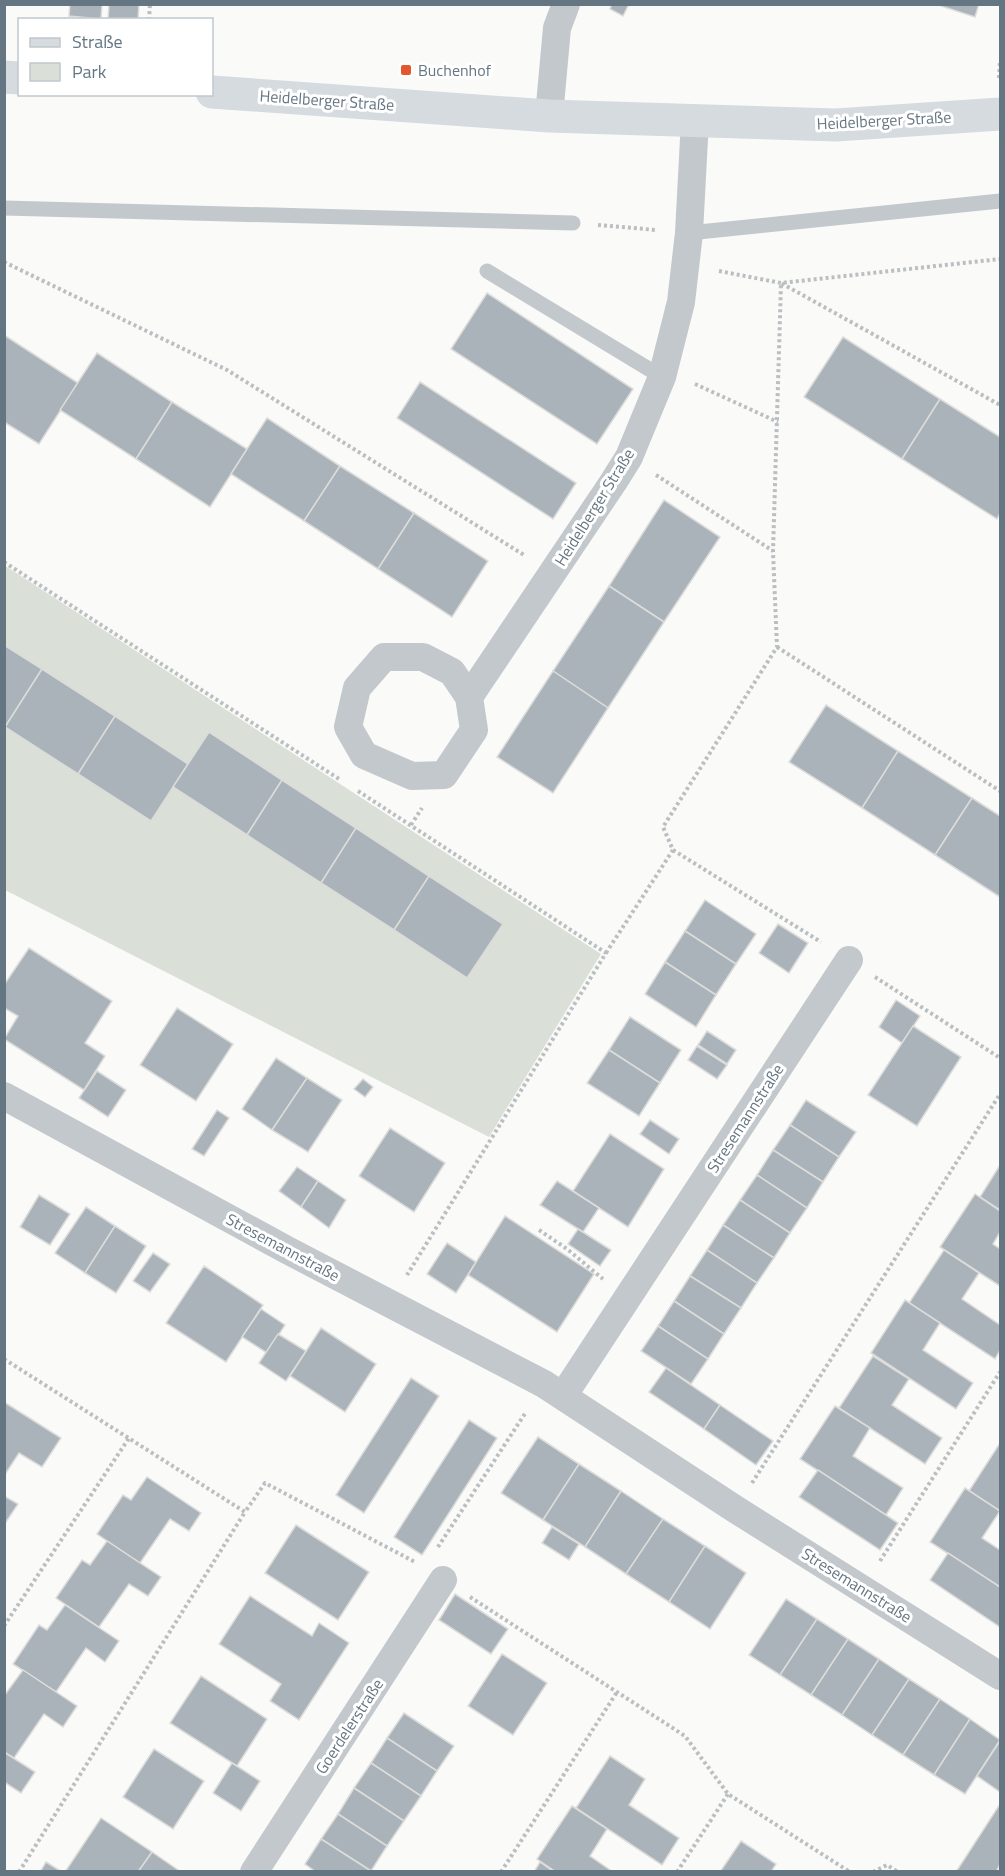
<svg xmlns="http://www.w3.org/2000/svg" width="1005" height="1876" font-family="'Titillium Web',sans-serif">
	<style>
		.green { fill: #dadfd7 }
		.building { fill: #aab3b9; stroke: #dcdcda; stroke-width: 1.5 }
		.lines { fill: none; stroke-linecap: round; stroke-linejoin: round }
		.path { stroke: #bbbfc2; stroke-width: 4; stroke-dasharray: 3 3; stroke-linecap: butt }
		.lane { stroke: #c3c8cc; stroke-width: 15 }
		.street { stroke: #c3c8cc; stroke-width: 28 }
		.secondary { stroke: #d6dbdf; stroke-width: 33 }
		.poi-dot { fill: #e4572e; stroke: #fff; stroke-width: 2 }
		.labels { text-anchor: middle; stroke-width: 6; stroke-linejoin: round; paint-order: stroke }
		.poi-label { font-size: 16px; fill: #657683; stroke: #fff; text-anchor: start }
		.street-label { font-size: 16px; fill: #657683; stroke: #fff }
	</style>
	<rect width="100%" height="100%" fill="#fafaf8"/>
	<!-- green -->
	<path class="green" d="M4 565 601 954 489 1137 5 890Z"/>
	<!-- building -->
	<g class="building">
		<path d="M70 4H102L101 19 69 16Z"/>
		<path d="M109 4H139L138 20H108Z"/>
		<path d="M612 4H629L623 16 610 9Z"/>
		<path d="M941 4H979L975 17 941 6Z"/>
		<path d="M487 293 633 389 597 444 451 349Z"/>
		<path d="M4 335 78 383 39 444 4 422Z"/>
		<path d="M843 337 940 399 902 459 804 397Z"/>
		<path d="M97 353 172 402 136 459 60 410Z"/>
		<path d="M420 382 576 483 553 519 397 418Z"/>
		<path d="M940 399 1000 437V513L997 519 902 459Z"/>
		<path d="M172 402 247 449 210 507 136 459Z"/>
		<path d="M267 418 340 466 304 521 231 474Z"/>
		<path d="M340 466 414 513 378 569 304 521Z"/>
		<path d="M664 500 720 537 664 622 609 586Z"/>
		<path d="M414 513 488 561 452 617 378 569Z"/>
		<path d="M609 586 664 622 608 708 553 671Z"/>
		<path d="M4 645 42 669 5 727 4 726Z"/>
		<path d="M42 669 115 716 78 774 5 727Z"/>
		<path d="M553 671 608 708 553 793 497 757Z"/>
		<path d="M826 705 898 751 862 808 789 762Z"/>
		<path d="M115 716 188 764 151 821 78 774Z"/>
		<path d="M209 732 282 780 247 835 173 787Z"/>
		<path d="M898 751 972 798 935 855 862 808Z"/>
		<path d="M282 780 356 828 321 883 247 835Z"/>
		<path d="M972 798 1000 816V897L935 855Z"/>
		<path d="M356 828 429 876 394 930 321 883Z"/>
		<path d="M429 876 503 924 467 978 394 930Z"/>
		<path d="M705 900 756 934 736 964 685 931Z"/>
		<path d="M778 924 808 943 789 973 759 953Z"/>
		<path d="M685 931 736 964 716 995 665 962Z"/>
		<path d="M29 948 112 1001 85 1043 105 1056 84 1090 4 1039 18 1016 4 1008V985Z"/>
		<path d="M665 962 716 995 696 1027 645 994Z"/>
		<path d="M896 1000 920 1016 902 1043 879 1027Z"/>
		<path d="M177 1008 233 1044 196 1101 140 1065Z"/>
		<path d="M630 1017 681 1050 660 1083 609 1050Z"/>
		<path d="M913 1026 961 1057 917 1126 868 1095Z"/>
		<path d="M707 1031 736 1050 727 1064 698 1045Z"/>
		<path d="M697 1046 727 1065 717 1079 688 1060Z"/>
		<path d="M609 1050 660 1083 639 1116 587 1083Z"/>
		<path d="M276 1058 307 1078 272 1130 242 1109Z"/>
		<path d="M97 1071 126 1090 108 1117 79 1098Z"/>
		<path d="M307 1078 342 1100 308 1152 272 1130Z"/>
		<path d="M363 1079 373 1087 365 1097 354 1089Z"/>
		<path d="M806 1100 856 1132 839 1157 790 1125Z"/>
		<path d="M217 1110 229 1118 204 1156 192 1149Z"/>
		<path d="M650 1120 679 1139 669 1154 640 1134Z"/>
		<path d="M790 1125 839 1157 823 1182 773 1150Z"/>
		<path d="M390 1128 445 1163 414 1212 359 1176Z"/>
		<path d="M610 1134 664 1169 628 1227 573 1191Z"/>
		<path d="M773 1150 823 1182 807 1208 757 1175Z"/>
		<path d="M1000 1165V1210L980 1197Z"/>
		<path d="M297 1167 318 1181 301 1207 279 1191Z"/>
		<path d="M757 1175 807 1208 790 1233 740 1200Z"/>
		<path d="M318 1181 346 1200 329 1228 301 1207Z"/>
		<path d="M557 1181 599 1208 583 1232 540 1205Z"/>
		<path d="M975 1194 1000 1211V1232L993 1244 1000 1249V1286L940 1247Z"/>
		<path d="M39 1195 70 1214 50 1245 20 1227Z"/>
		<path d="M740 1200 790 1233 774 1258 723 1225Z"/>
		<path d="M86 1207 115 1226 85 1273 55 1253Z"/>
		<path d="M505 1216 594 1274 557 1332 468 1275Z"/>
		<path d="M723 1225 774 1258 757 1283 707 1250Z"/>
		<path d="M115 1226 146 1246 116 1293 85 1273Z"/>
		<path d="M578 1229 611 1250 600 1266 568 1244Z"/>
		<path d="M447 1243 476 1262 456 1293 427 1274Z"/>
		<path d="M707 1250 757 1283 741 1308 690 1276Z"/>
		<path d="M944 1250 979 1273 962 1299 1000 1325V1350L995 1359 909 1303Z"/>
		<path d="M153 1253 170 1264 150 1292 133 1281Z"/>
		<path d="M204 1266 263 1305 226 1362 166 1323Z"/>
		<path d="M690 1276 741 1308 724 1334 674 1301Z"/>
		<path d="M905 1300 940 1323 923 1350 973 1383 956 1409 871 1353Z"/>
		<path d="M674 1301 724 1334 708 1359 658 1326Z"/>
		<path d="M261 1309 285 1325 267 1353 242 1337Z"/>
		<path d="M658 1326 708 1359 691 1384 641 1351Z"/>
		<path d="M321 1328 376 1364 345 1412 290 1376Z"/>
		<path d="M278 1334 306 1351 286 1381 259 1363Z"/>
		<path d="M873 1356 909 1379 892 1405 942 1438 925 1464 839 1408Z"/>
		<path d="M666 1368 720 1405 704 1429 649 1392Z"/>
		<path d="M411 1378 439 1396 364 1513 336 1495Z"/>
		<path d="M4 1402 61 1438 42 1467 19 1453 4 1476Z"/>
		<path d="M720 1405 773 1441 756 1465 704 1429Z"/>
		<path d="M835 1406 870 1428 853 1456 903 1488 886 1515 800 1459Z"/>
		<path d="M469 1420 497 1438 422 1555 394 1537Z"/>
		<path d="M538 1437 579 1464 543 1520 501 1493Z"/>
		<path d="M1000 1443V1511L969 1491Z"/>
		<path d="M579 1464 621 1491 585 1547 543 1520Z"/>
		<path d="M818 1470 898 1523 880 1550 799 1497Z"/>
		<path d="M147 1477 201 1513 189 1531 170 1519 140 1563 97 1534 123 1495 131 1500Z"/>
		<path d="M965 1488 1000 1511 982 1538 1000 1550V1587L930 1542Z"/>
		<path d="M621 1491 663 1519 626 1574 585 1547Z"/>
		<path d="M4 1496 18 1504 4 1525Z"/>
		<path d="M663 1519 705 1546 669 1602 626 1574Z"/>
		<path d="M296 1525 369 1572 338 1620 265 1573Z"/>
		<path d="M552 1527 579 1544 569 1560 542 1543Z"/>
		<path d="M107 1541 161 1577 148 1596 129 1584 99 1627 56 1598 82 1560 90 1565Z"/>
		<path d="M705 1546 746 1573 710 1629 669 1602Z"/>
		<path d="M948 1553 1000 1587V1627L930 1580Z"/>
		<path d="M455 1594 508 1629 491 1654 439 1620Z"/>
		<path d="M250 1596 312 1636 319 1623 349 1643 299 1720 270 1701 281 1684 219 1644Z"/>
		<path d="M786 1599 817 1619 780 1675 749 1655Z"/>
		<path d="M65 1605 119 1641 105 1662 86 1648 56 1692 13 1664 39 1625 47 1630Z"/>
		<path d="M817 1619 848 1639 811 1695 780 1675Z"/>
		<path d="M848 1639 879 1659 842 1715 811 1695Z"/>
		<path d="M502 1654 547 1683 513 1735 468 1706Z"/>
		<path d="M879 1659 909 1679 872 1735 842 1715Z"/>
		<path d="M23 1670 77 1706 63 1727 44 1714 14 1758 4 1752V1696Z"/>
		<path d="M201 1676 267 1719 237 1766 170 1723Z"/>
		<path d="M909 1679 940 1699 903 1755 872 1735Z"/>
		<path d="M940 1699 970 1719 934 1775 903 1755Z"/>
		<path d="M404 1713 454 1746 437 1771 387 1738Z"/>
		<path d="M970 1719 1000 1740 965 1794 934 1775Z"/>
		<path d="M387 1738 437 1771 421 1796 371 1763Z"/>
		<path d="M1000 1741V1792L977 1776Z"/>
		<path d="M154 1749 204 1781 173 1829 123 1797Z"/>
		<path d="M4 1752 35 1772 21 1793 4 1782Z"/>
		<path d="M610 1756 645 1779 629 1805 679 1838 662 1865 576 1808Z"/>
		<path d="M232 1763 260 1781 241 1811 213 1793Z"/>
		<path d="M371 1763 421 1796 404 1821 354 1788Z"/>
		<path d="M354 1788 404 1821 387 1846 338 1814Z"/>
		<path d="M1000 1804V1864L996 1872H956Z"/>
		<path d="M572 1806 607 1829 590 1856 613 1872H556L537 1859Z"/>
		<path d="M338 1814 387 1846 371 1871 321 1839Z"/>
		<path d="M101 1818 152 1852 138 1872H65Z"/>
		<path d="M321 1839 371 1871V1872H316L305 1864Z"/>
		<path d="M741 1841 776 1864 771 1872H720Z"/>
		<path d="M152 1852 181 1872H138Z"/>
		<path d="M46 1862 62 1872H40Z"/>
		<path d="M540 1862 554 1872H534Z"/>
	</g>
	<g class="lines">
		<!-- path -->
		<g class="path">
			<path d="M149 20 150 4"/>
			<path d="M999 78 1000 61"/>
			<path d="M598 225 656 230"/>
			<path d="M4 262 227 370 524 555"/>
			<path d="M719 271 781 283 1000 259"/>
			<path d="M695 384 778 422"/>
			<path d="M656 475 773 551"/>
			<path d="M4 562 339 779"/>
			<path d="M777 647 1000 791"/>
			<path d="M358 791 606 953 407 1275"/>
			<path d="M411 825 422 808"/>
			<path d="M673 850 821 942"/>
			<path d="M606 953 673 850 663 827 777 647 773 552 781 283 1000 405"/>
			<path d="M875 977 1000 1058"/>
			<path d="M539 1230 567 1249 603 1279"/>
			<path d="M4 1359 245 1512 265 1483 415 1562"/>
			<path d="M752 1483 1000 1094"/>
			<path d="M438 1547 526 1412"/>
			<path d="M880 1561 1000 1372"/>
			<path d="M470 1597 685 1736 728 1794 850 1872"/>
			<path d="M4 1626 129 1438"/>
			<path d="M19 1872 245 1512"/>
			<path d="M501 1872 617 1692"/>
			<path d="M677 1872 728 1794"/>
			<path d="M873 1872 887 1865 898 1872"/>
		</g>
		<!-- lane -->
		<g class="lane">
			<path d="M4 208 573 223"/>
			<path d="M689 233 1000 201"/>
			<path d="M487 271 662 377"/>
		</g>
		<!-- street -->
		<g class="street">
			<path d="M549 116 557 28 566 4"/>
			<path d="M469 697 452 672 423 657H384L357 688 348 727 364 755 412 776 444 775 474 730 469 697 614 481 629 457 662 377 681 302 689 233 695 120"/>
			<path d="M4 1096 287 1250 544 1384 735 1509 1000 1676"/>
			<path d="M563 1396 849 960"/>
			<path d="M254 1872 443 1580"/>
		</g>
		<!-- secondary -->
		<g class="secondary">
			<path d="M4 77 20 78"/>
			<path d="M212 92 549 116 836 125 1000 114"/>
		</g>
	</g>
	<!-- markers -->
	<rect class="poi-dot" x="400" y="64" width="12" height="12" rx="3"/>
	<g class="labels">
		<!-- poi labels -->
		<g class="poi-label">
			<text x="418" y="76">Buchenhof</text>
		</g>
		<!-- street labels -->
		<g class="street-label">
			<text transform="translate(327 100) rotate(4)" y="6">Heidelberger Straße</text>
			<text transform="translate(884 120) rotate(-3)" y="6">Heidelberger Straße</text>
			<text transform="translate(594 507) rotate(-58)" y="6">Heidelberger Straße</text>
			<text transform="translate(745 1118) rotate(-57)" y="6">Stresemannstraße</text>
			<text transform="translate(283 1247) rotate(28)" y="6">Stresemannstraße</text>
			<text transform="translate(857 1585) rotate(32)" y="6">Stresemannstraße</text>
			<text transform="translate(349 1726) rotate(-57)" y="6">Goerdelerstraße</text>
		</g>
	</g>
	<!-- border -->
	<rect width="1005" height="1876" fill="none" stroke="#657683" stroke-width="12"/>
	<!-- legend -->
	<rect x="18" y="18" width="195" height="78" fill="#ffffff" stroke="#c1c8cd" stroke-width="1.5"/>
	<rect x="30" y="38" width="30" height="9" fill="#d6dbdf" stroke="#c1c8cd" stroke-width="1.5"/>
	<text x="72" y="48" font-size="18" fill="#657683">Straße</text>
	<rect x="30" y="63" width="30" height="18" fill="#dadfd7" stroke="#c1c8cd" stroke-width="1.5"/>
	<text x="72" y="78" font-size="18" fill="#657683">Park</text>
</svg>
